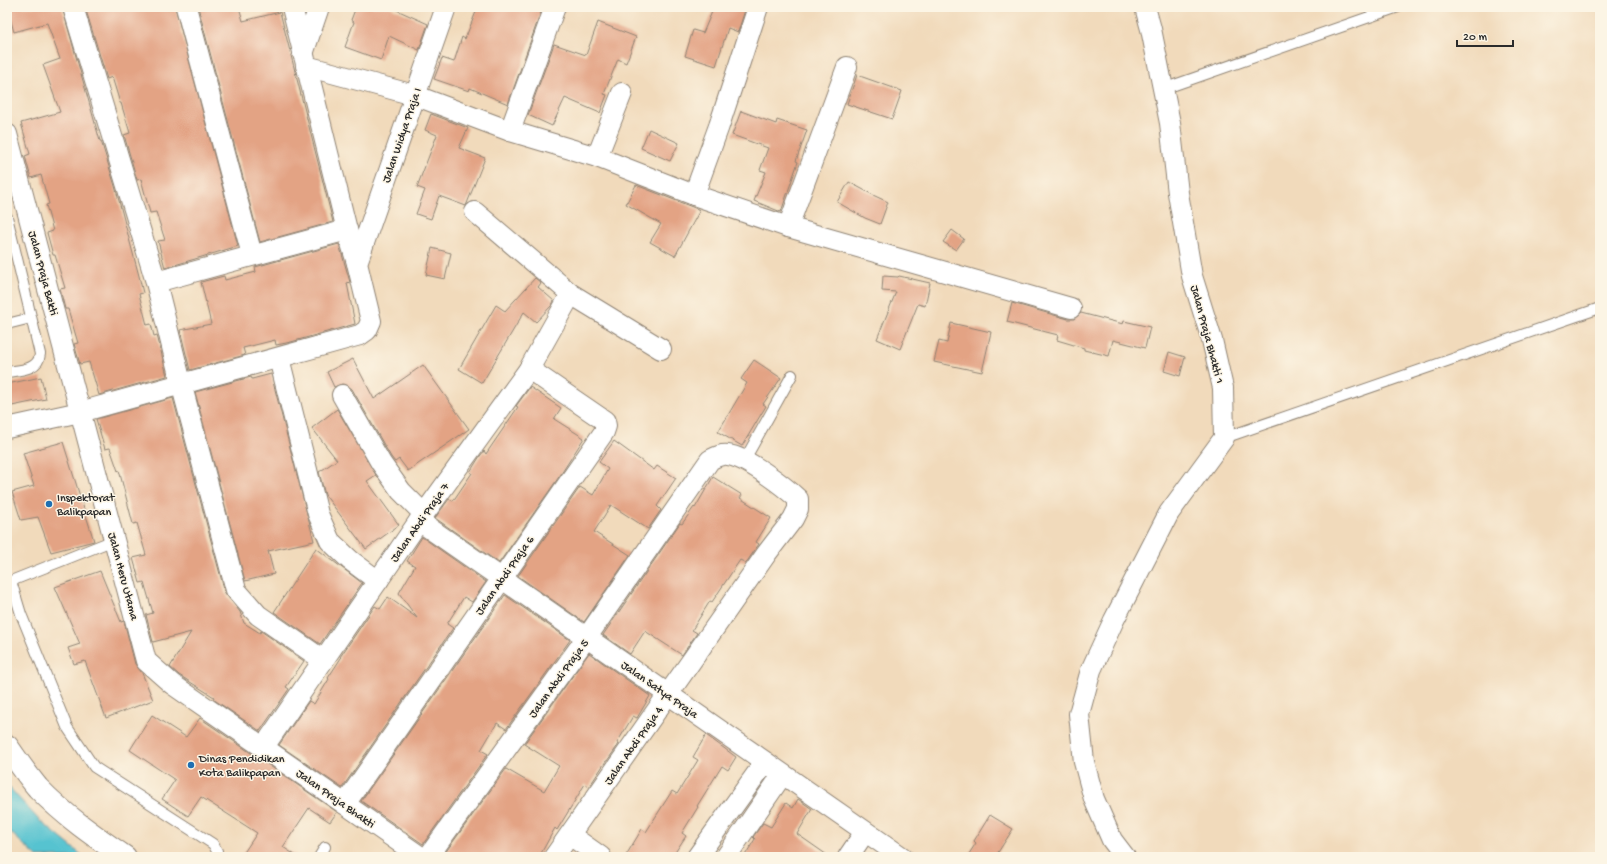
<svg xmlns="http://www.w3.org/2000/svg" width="1607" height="864" font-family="'Gochi Hand',sans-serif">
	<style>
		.water { fill: #57c3d0; stroke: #41777e }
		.building { fill: #e3a384 }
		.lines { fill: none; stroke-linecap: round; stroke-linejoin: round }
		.service-casing { stroke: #8e8273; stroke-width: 12 }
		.minor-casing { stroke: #8e8273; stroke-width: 22 }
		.tertiary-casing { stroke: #8e8273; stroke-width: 24 }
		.service { stroke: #fff; stroke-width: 10 }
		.minor { stroke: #fff; stroke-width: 20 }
		.tertiary { stroke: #fff; stroke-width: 22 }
		.poi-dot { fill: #1f6fb2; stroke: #fcf5e5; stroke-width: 1.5 }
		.labels { text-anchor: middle; stroke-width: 3; stroke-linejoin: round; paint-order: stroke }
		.street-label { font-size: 12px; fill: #2b2b2b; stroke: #fcf5e5 }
		.poi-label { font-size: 12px; fill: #2b2b2b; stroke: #fcf5e5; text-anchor: start }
	</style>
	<rect width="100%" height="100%" fill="#fcf5e5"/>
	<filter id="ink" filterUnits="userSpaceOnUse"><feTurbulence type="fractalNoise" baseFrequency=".025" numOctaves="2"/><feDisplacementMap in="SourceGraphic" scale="8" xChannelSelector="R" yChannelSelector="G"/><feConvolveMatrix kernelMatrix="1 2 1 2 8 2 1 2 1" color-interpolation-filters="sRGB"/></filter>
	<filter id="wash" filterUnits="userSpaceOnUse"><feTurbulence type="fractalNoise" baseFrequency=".012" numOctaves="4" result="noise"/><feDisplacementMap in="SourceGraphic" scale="16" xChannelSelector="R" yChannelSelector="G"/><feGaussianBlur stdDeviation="0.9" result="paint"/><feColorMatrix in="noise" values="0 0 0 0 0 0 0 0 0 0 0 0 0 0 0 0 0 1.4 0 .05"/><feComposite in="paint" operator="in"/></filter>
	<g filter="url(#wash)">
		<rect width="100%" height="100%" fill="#f1dabb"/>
		<!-- water -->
		<path class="water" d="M7 785 39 820 84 857H37L7 829Z"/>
		<g id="blocks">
			<!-- building -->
			<g class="building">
				<path d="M7 7H62L100 141H101L115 186 139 276 143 293 139 294 147 325 151 324 154 336 157 335 167 376 99 395 89 362 80 364 74 344 78 343 68 309H65L60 289 65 288 55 255H53L47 233 53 231 46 205 49 204 41 175 31 178 25 156 30 154 21 123 60 112 43 65 60 59 47 23 14 32Z"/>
				<path d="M85 7H175L238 246 165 268 158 241 165 240 156 212 150 213 141 179 137 180 124 135 130 133 121 103H120L112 77 107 79Z"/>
				<path d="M198 7H239L243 21 280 12 333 222 260 242Z"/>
				<path d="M356 7H390L428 24 419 50 389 36 381 60 345 47 354 22 351 20Z"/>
				<path d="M478 7H538L542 9 508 104 470 88 469 91 434 79 442 58 454 62 462 37 465 39Z"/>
				<path d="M714 7H746L738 32 728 28 716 66 685 56 693 30 703 33Z"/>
				<path d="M598 22 636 37 626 63 618 59 604 94 607 95 600 113 565 98 552 126 528 115 554 44 586 55Z"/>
				<path d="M857 75 902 91 892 119 847 104Z"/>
				<path d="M741 111 776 124 777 120 807 130 796 161 798 162 781 212 754 201 766 172 760 170 768 148 732 135Z"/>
				<path d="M431 114 468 128 459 148 485 158 466 206 439 196 431 219 416 214 425 190 417 187 437 135 425 130Z"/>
				<path d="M649 129 679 143 670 161 641 148Z"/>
				<path d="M849 182 875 196 888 202 880 224 865 218 837 202Z"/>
				<path d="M636 185 700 210 675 256 650 242 661 224 626 204Z"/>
				<path d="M952 230 964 239 956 250 943 242Z"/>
				<path d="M339 244 350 282 347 283 355 324 291 342 276 345 275 340 243 348 245 355 190 370 180 330 211 324 201 282 224 276 225 280 256 272 255 267Z"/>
				<path d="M432 248 451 253 445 279 426 275Z"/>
				<path d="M883 276 898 277 899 276 930 283 925 306 918 304 900 349 877 339 896 292 882 291Z"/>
				<path d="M535 278 541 283 538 287 554 301 552 305 536 322 524 312 482 383 459 369 496 305 505 311Z"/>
				<path d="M1012 303 1068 319H1074L1081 313 1123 324 1124 321 1150 327 1145 348 1113 340 1109 356 1084 350V348L1057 340 1058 335 1007 322Z"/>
				<path d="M951 323 991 332 982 372 934 362 939 341 947 343Z"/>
				<path d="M1169 352 1185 357 1180 376 1164 371Z"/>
				<path d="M353 359 374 399 423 365 469 429 408 471 399 459 395 462 391 457 352 389 347 385 342 384 334 387 327 372Z"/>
				<path d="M754 360 781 378 763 404 766 406 742 446 718 432 747 383 741 379Z"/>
				<path d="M271 374 314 541 268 551 274 574 245 581 195 392 251 377 252 379Z"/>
				<path d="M41 377 46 399 7 407V384Z"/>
				<path d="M530 387 561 408 554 419 584 438 561 474 499 563 435 518 449 499 453 501 472 473 470 472 480 456 484 451 486 454 518 407 516 406Z"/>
				<path d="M173 398 225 593 240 612 244 623 260 633 261 631 304 661 286 687 289 689 260 731 213 699 214 697 179 675 170 667 191 632 153 642 146 615 153 613 144 582 140 583 133 558 146 555 137 523 133 524 119 470 118 471 110 448 105 449 96 419Z"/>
				<path d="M337 409 376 475 367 481 399 525 366 549 325 495 319 472 337 460 312 428Z"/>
				<path d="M614 441 654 470 657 466 676 478 657 506 661 510 648 529 611 505 594 532 630 555 584 622 518 576 580 487 593 495 608 469 599 462Z"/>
				<path d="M63 442 94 541 51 552 38 517 21 520 12 492 34 486 23 453Z"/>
				<path d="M713 477 742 495 740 498 771 518 756 542 759 544 746 563 740 560 712 602 710 601 692 630 697 633 682 655 645 631 630 654 603 635 680 523 682 524 694 507 695 508Z"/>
				<path d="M422 537 486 582 472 602 464 597 447 624 453 628 342 788 279 745 309 701 314 704 329 679 328 678 341 658 340 657 375 606 380 609 388 597 417 618 399 593 415 566 407 561Z"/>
				<path d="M316 548 362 583 320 644 274 612Z"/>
				<path d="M100 571 121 622 124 621 135 664 142 673 153 700 106 718 85 661 74 664 68 648 80 644 55 587Z"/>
				<path d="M505 595 570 640 506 729 497 723 481 750 488 754 487 755 423 844 361 801Z"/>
				<path d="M589 653 650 696 637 718 633 716 617 743 619 744 607 761H606L589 787 585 784 557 830 555 828 539 857H442L506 769 544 791 559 766 524 744Z"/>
				<path d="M152 715 186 737 200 718 337 812 330 822 309 808 283 847 298 857H241L257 833 201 797 188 816 162 799 175 780 130 750Z"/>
				<path d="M706 735 736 757 728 770 722 766 697 806 698 807 682 833 686 836 672 857H625L642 829 646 832 672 791 677 794 698 760 693 757Z"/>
				<path d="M798 799 812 809 797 834 830 857H744L755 839 753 837 763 823 771 827 786 803 793 808Z"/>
				<path d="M990 815 1013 829 995 857H967L976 843 974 841Z"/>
			</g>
		</g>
	</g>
	<g filter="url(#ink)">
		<use href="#blocks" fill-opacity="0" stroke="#8e8273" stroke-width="1"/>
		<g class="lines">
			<defs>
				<g id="service">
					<path d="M1163 89 1398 7"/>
					<path d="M7 217 40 354C39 370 19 370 7 372"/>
					<path d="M7 324 31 318"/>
					<path d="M1224 438 1600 308"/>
					<path d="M744 461 792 375"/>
					<path d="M11 581 114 540"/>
					<path d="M7 582 11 581 21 614 67 727 94 767 213 844 217 851V857"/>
					<path d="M319 857 325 847"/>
				</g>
				<g id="minor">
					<path d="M73 7 156 282 181 383 236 590 258 615 323 660"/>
					<path d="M186 7 252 255"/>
					<path d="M303 54 319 7"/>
					<path d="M306 66 414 95 510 131 597 157 694 195 788 227 1071 308"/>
					<path d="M510 131 555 7"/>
					<path d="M7 134 146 661 172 684 421 857"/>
					<path d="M597 157 622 93"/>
					<path d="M694 195 719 126 758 7"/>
					<path d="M475 212 571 294 661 349"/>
					<path d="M788 227 847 67"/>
					<path d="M357 263 446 7"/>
					<path d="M156 282 347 230"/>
					<path d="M279 358 318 514 330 541 350 560 378 581"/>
					<path d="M342 395 381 463 401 491 424 514"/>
					<path d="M7 428 80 412 360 335 367 330 371 321 357 263 347 230 292 7"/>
					<path d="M419 521 902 857"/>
					<path d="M263 748 419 521 529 369 571 294"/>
					<path d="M345 804 604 432 606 426 605 421 529 369"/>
					<path d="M570 835 601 857"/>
					<path d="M428 857 587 637 710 460C716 457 721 454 728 455 746 457 784 486 798 499V509L793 519 767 553 554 857"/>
					<path d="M697 857 765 762"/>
					<path d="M726 857 782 775"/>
					<path d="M848 857 865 832"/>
					<path d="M1125 857 1112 840 1094 799 1084 762 1079 714 1091 670 1114 620 1169 513 1224 438 1223 388 1212 340 1192 276 1178 193 1170 123 1151 29 1145 7"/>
				</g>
				<path id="tertiary" d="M7 746C17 760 27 775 38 788 64 815 94 836 125 857"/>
			</defs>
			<!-- service casing -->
			<use href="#service" class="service-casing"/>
			<!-- minor casing -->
			<use href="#minor" class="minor-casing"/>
			<!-- tertiary casing -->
			<use href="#tertiary" class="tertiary-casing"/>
			<!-- service -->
			<use href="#service" class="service"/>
			<!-- minor -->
			<use href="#minor" class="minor"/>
			<!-- tertiary -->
			<use href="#tertiary" class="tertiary"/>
		</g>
	</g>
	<!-- markers -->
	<g class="poi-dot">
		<circle cx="49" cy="504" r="4"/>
		<circle cx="191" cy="765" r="4"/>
	</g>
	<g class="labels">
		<!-- street labels -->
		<g class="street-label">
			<text transform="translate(401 135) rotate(-71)" y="4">Jalan Widya Praja I</text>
			<text transform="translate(44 273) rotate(75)" y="4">Jalan Praja Bakti</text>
			<text transform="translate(1208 334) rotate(75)" y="4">Jalan Praja Bhakti 1</text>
			<text transform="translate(419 522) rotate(-55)" y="4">Jalan Abdi Praja 7</text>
			<text transform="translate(504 575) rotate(-55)" y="4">Jalan Abdi Praja 6</text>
			<text transform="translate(124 576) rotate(75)" y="4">Jalan Heru Utama</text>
			<text transform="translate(558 678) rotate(-54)" y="4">Jalan Abdi Praja 5</text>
			<text transform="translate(660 689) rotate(35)" y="4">Jalan Satya Praja</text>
			<text transform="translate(633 745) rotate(-55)" y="4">Jalan Abdi Praja 4</text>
			<text transform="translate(336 798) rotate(35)" y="4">Jalan Praja Bhakti</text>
		</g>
		<!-- poi labels -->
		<g class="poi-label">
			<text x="57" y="501">Inspektorat<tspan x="57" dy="14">Balikpapan</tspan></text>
			<text x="199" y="762">Dinas Pendidikan<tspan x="199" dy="14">Kota Balikpapan</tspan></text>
		</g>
	</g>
	<!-- margin -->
	<rect width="1607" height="864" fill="none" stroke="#fcf5e5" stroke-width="24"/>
	<!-- scale -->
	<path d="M1457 40v6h56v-6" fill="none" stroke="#2b2b2b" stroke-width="2"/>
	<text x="1463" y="40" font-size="12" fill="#2b2b2b" stroke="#fcf5e5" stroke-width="3" paint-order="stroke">20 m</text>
</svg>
